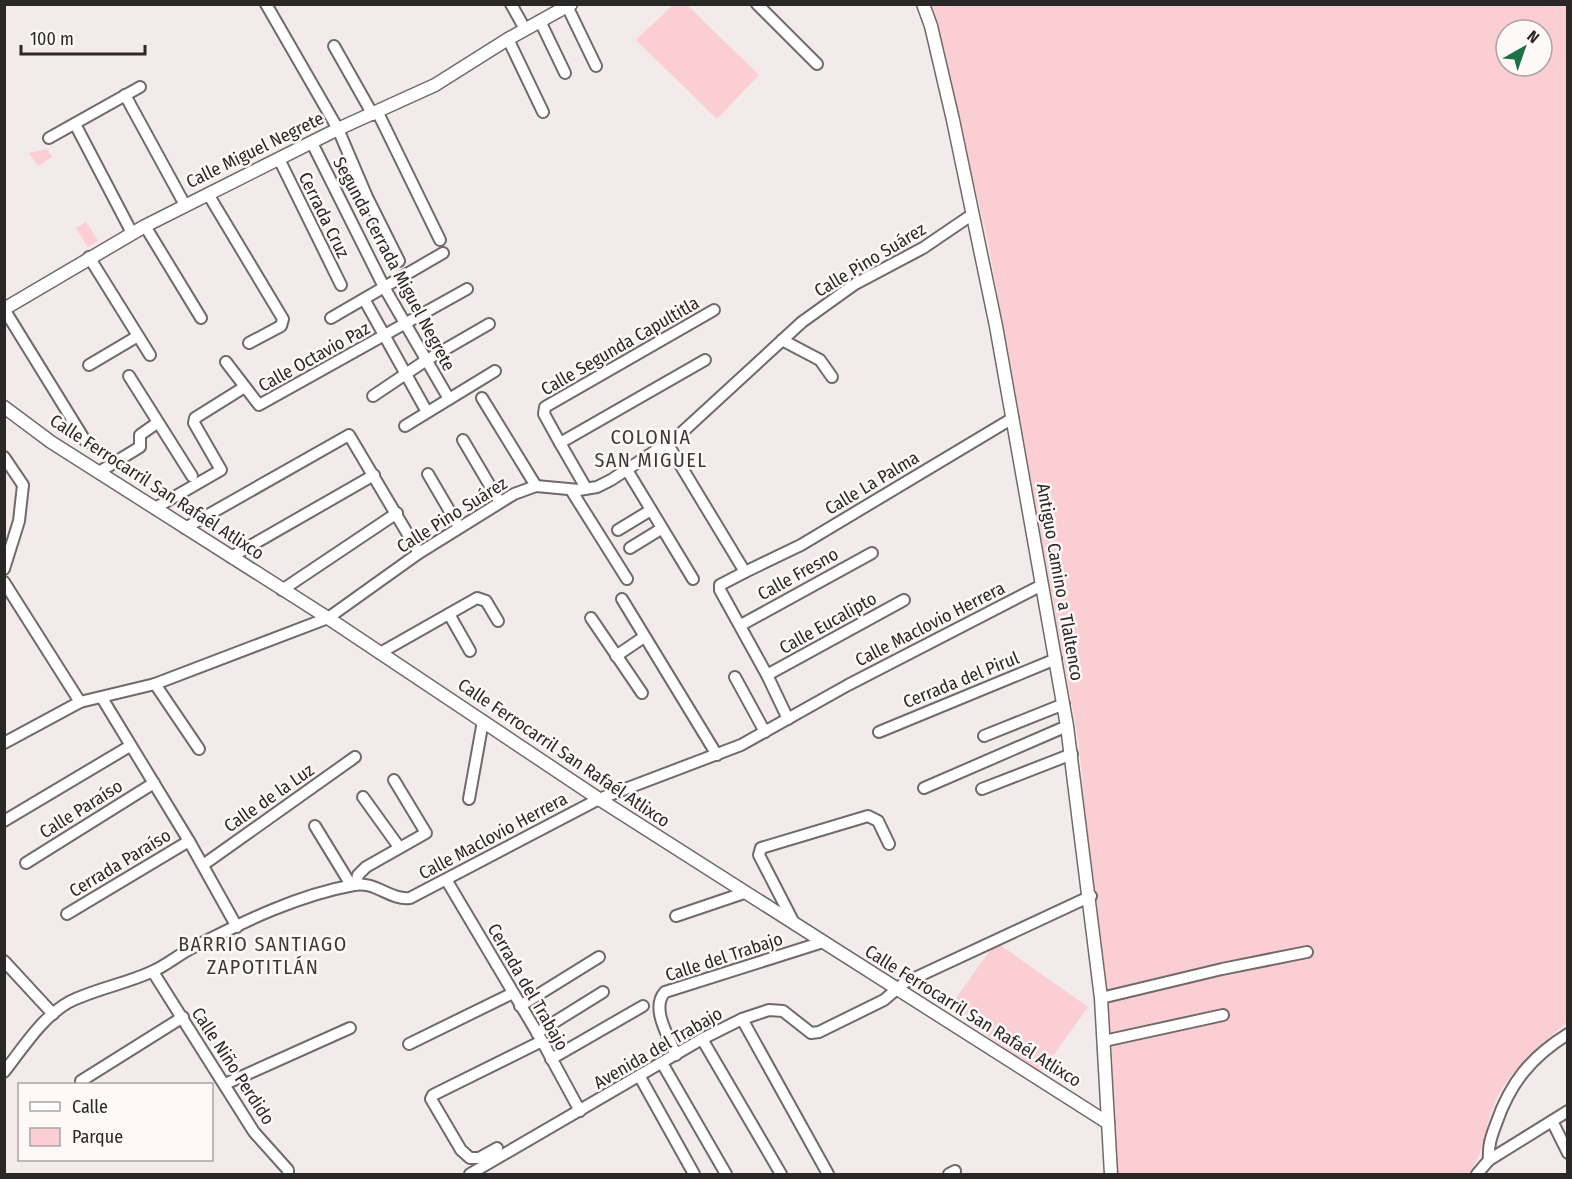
<svg xmlns="http://www.w3.org/2000/svg" width="1572" height="1179" font-family="'Fira Sans Condensed',sans-serif">
	<style>
		.green { fill: #faced2; fill-rule: evenodd }
		.lines { fill: none; stroke-linecap: round; stroke-linejoin: round }
		.minor-casing { stroke: #706a6a; stroke-width: 14 }
		.tertiary-casing { stroke: #706a6a; stroke-width: 15 }
		.minor { stroke: #fff; stroke-width: 10 }
		.tertiary { stroke: #fff; stroke-width: 12 }
		.labels { text-anchor: middle; stroke-width: 5; stroke-linejoin: round; paint-order: stroke }
		.street-label { font-size: 18px; fill: #2a2727; stroke: #fff8f8 }
		.neighbourhood-label { font-size: 20px; letter-spacing: 1.5px; fill: #3d3737; stroke: #fff8f8 }
	</style>
	<rect width="100%" height="100%" fill="#f2eaeb"/>
	<!-- green -->
	<g class="green">
		<path d="M673 5H687L759 75 717 119 636 40Z"/>
		<path d="M932 5H1567V1022C1543 1043 1505 1074 1494 1105 1483 1132 1487 1149 1468 1174H1117L1079 745 988 242ZM1506 30H1542V66H1506Z"/>
		<path d="M47 149 52 157 38 166 29 153Z"/>
		<path d="M86 222 98 241 88 247 76 228Z"/>
		<path d="M996 942 1088 1007 1040 1074 949 1008Z"/>
	</g>
	<g class="lines">
		<defs>
			<g id="minor">
				<path d="M266 4 338 129 367 197 399 261"/>
				<path d="M511 4 525 29"/>
				<path d="M566 4 596 66"/>
				<path d="M757 4 817 64"/>
				<path d="M540 21 565 73"/>
				<path d="M508 39 543 112"/>
				<path d="M334 46 373 115"/>
				<path d="M125 95 185 205"/>
				<path d="M378 113 440 240"/>
				<path d="M75 124 132 233"/>
				<path d="M49 138 140 87"/>
				<path d="M312 143 384 287 449 399"/>
				<path d="M279 159 341 285"/>
				<path d="M208 194 283 319 281 326 249 343"/>
				<path d="M145 226 201 318"/>
				<path d="M89 257 150 355"/>
				<path d="M364 299 427 412"/>
				<path d="M4 309 86 442"/>
				<path d="M331 318 443 253"/>
				<path d="M782 340 820 360 832 377"/>
				<path d="M226 362 259 405 467 289"/>
				<path d="M89 365 138 336"/>
				<path d="M129 376 192 476"/>
				<path d="M373 396 425 361 489 324"/>
				<path d="M482 398 536 486"/>
				<path d="M405 426 495 371"/>
				<path d="M463 440 499 501"/>
				<path d="M560 443 544 414 545 407 714 310"/>
				<path d="M667 443 745 572 720 585V590L767 675 788 719"/>
				<path d="M4 457 23 485 19 521 4 569"/>
				<path d="M627 470 693 579"/>
				<path d="M99 472 140 447V435L157 423"/>
				<path d="M428 474 459 527"/>
				<path d="M586 488 560 443 705 360"/>
				<path d="M571 490 627 579"/>
				<path d="M155 508 221 470 194 423 195 418 243 388"/>
				<path d="M185 528 349 435 419 553"/>
				<path d="M618 530 651 510"/>
				<path d="M630 548 661 529"/>
				<path d="M231 557 374 475"/>
				<path d="M745 572 801 545 1013 418"/>
				<path d="M4 582 80 702"/>
				<path d="M282 590 397 513"/>
				<path d="M622 599 717 755"/>
				<path d="M449 614 470 651"/>
				<path d="M591 618 642 693"/>
				<path d="M741 625 872 553"/>
				<path d="M380 653 477 598 486 601 498 621"/>
				<path d="M616 656 644 637"/>
				<path d="M767 675 904 600"/>
				<path d="M735 677 765 732"/>
				<path d="M155 684 199 749"/>
				<path d="M102 698 189 841 237 927"/>
				<path d="M879 732 1056 659"/>
				<path d="M984 736 1064 704"/>
				<path d="M4 743 80 702 155 684 328 618 419 553 514 494 536 486 579 490 597 487 611 480 678 436 802 322 855 284 923 248 973 214"/>
				<path d="M924 788 1067 726"/>
				<path d="M982 789 1072 754"/>
				<path d="M363 797 399 847"/>
				<path d="M469 799 483 721"/>
				<path d="M4 821 130 746"/>
				<path d="M315 826 351 885"/>
				<path d="M26 863 154 783"/>
				<path d="M203 865 355 757"/>
				<path d="M447 881 542 1041 580 1111"/>
				<path d="M356 884 358 875 366 867 426 833 394 780"/>
				<path d="M67 914 189 841"/>
				<path d="M676 916 744 893"/>
				<path d="M794 923 759 855 761 848 868 816 878 821 889 844"/>
				<path d="M4 961 53 1014"/>
				<path d="M153 972 254 1132 288 1170V1174"/>
				<path d="M1101 998 1222 969 1307 952"/>
				<path d="M520 1006 599 957"/>
				<path d="M742 1019 828 1174"/>
				<path d="M537 1033 603 992"/>
				<path d="M702 1039 781 1174"/>
				<path d="M1104 1041 1223 1015"/>
				<path d="M409 1044 513 993"/>
				<path d="M676 1055C669 1037 650 1008 665 992L823 942"/>
				<path d="M551 1059 643 1006"/>
				<path d="M662 1063 726 1174"/>
				<path d="M4 1072C23 1048 42 1017 69 1002 95 989 125 984 151 972 166 966 179 954 194 947 245 921 298 895 354 885 376 881 389 900 410 898L599 799 741 745 848 685 1042 585"/>
				<path d="M640 1077 694 1174"/>
				<path d="M81 1081 183 1017"/>
				<path d="M225 1084 350 1028"/>
				<path d="M1552 1121 1568 1153"/>
				<path d="M497 1148 479 1158H470L461 1150 431 1099 433 1095 542 1041"/>
				<path d="M1489 1160C1488 1146 1491 1137 1496 1124 1510 1083 1531 1057 1568 1034"/>
				<path d="M470 1174 702 1039 742 1019 769 1010 783 1011 811 1033 819 1032 884 1000 904 983 1091 896"/>
				<path d="M949 1174 955 1171"/>
				<path d="M1477 1174 1489 1160 1568 1111"/>
			</g>
			<g id="tertiary">
				<path d="M923 4 931 26 953 120 996 326 1067 726 1101 998 1111 1174"/>
				<path d="M4 309 145 226 338 129 435 85 508 39 571 4"/>
				<path d="M4 407 51 442 328 618 599 799 1108 1123"/>
			</g>
		</defs>
		<!-- minor casing -->
		<use href="#minor" class="minor-casing"/>
		<!-- tertiary casing -->
		<use href="#tertiary" class="tertiary-casing"/>
		<!-- minor -->
		<use href="#minor" class="minor"/>
		<!-- tertiary -->
		<use href="#tertiary" class="tertiary"/>
	</g>
	<g class="labels">
		<!-- street labels -->
		<g class="street-label">
			<text transform="translate(255 150) rotate(-26)" y="6">Calle Miguel Negrete</text>
			<text transform="translate(324 215) rotate(64)" y="6">Cerrada Cruz</text>
			<text transform="translate(870 260) rotate(-31)" y="6">Calle Pino Suárez</text>
			<text transform="translate(394 264) rotate(62)" y="6">Segunda Cerrada Miguel Negrete</text>
			<text transform="translate(620 346) rotate(-30)" y="6">Calle Segunda Capultitla</text>
			<text transform="translate(314 357) rotate(-29)" y="6">Calle Octavio Paz</text>
			<text transform="translate(872 483) rotate(-31)" y="6">Calle La Palma</text>
			<text transform="translate(157 487) rotate(33)" y="6">Calle Ferrocarril San Rafaél Atlixco</text>
			<text transform="translate(452 515) rotate(-32)" y="6">Calle Pino Suárez</text>
			<text transform="translate(798 574) rotate(-29)" y="6">Calle Fresno</text>
			<text transform="translate(1060 582) rotate(80)" y="6">Antiguo Camino a Tlaltenco</text>
			<text transform="translate(828 623) rotate(-29)" y="6">Calle Eucalipto</text>
			<text transform="translate(930 624) rotate(-27)" y="6">Calle Maclovio Herrera</text>
			<text transform="translate(961 680) rotate(-22)" y="6">Cerrada del Pirul</text>
			<text transform="translate(564 753) rotate(34)" y="6">Calle Ferrocarril San Rafaél Atlixco</text>
			<text transform="translate(269 798) rotate(-35)" y="6">Calle de la Luz</text>
			<text transform="translate(81 809) rotate(-32)" y="6">Calle Paraíso</text>
			<text transform="translate(493 836) rotate(-28)" y="6">Calle Maclovio Herrera</text>
			<text transform="translate(120 863) rotate(-31)" y="6">Cerrada Paraíso</text>
			<text transform="translate(724 957) rotate(-18)" y="6">Calle del Trabajo</text>
			<text transform="translate(528 987) rotate(60)" y="6">Cerrada del Trabajo</text>
			<text transform="translate(973 1016) rotate(32)" y="6">Calle Ferrocarril San Rafaél Atlixco</text>
			<text transform="translate(658 1048) rotate(-30)" y="6">Avenida del Trabajo</text>
			<text transform="translate(233 1066) rotate(57)" y="6">Calle Niño Perdido</text>
		</g>
		<!-- neighbourhood labels -->
		<g class="neighbourhood-label">
			<text x="651" y="444">COLONIA<tspan x="651" dy="23">SAN MIGUEL</tspan></text>
			<text x="263" y="951">BARRIO SANTIAGO<tspan x="263" dy="23">ZAPOTITLÁN</tspan></text>
		</g>
	</g>
	<!-- border -->
	<rect width="1572" height="1179" fill="none" stroke="#2a2727" stroke-width="12"/>
	<!-- legend -->
	<rect x="18" y="1083" width="195" height="78" fill="#fff8f8" stroke="#aaa4a4" stroke-width="1.5"/>
	<rect x="30" y="1102" width="30" height="9" fill="#ffffff" stroke="#aaa4a4" stroke-width="1.5"/>
	<text x="72" y="1113" font-size="18" fill="#2a2727">Calle</text>
	<rect x="30" y="1128" width="30" height="18" fill="#faced2" stroke="#aaa4a4" stroke-width="1.5"/>
	<text x="72" y="1143" font-size="18" fill="#2a2727">Parque</text>
	<!-- north arrow -->
	<g transform="translate(1524 48) rotate(40)"><circle r="28" fill="#fff8f8" stroke="#aaa4a4" stroke-width="1.5"/>
	<path d="M0-4.5L10 22L0 15L-10 22Z" fill="#1a7347"/>
	<text y="-9" font-size="16" font-weight="bold" text-anchor="middle" fill="#2a2727">N</text>
	</g>
	<!-- scale -->
	<path d="M21 45v9h124v-9" fill="none" stroke="#2a2727" stroke-width="3"/>
	<text x="30" y="45" font-size="18" fill="#2a2727" stroke="#fff8f8" stroke-width="4.5" paint-order="stroke">100 m</text>
</svg>
